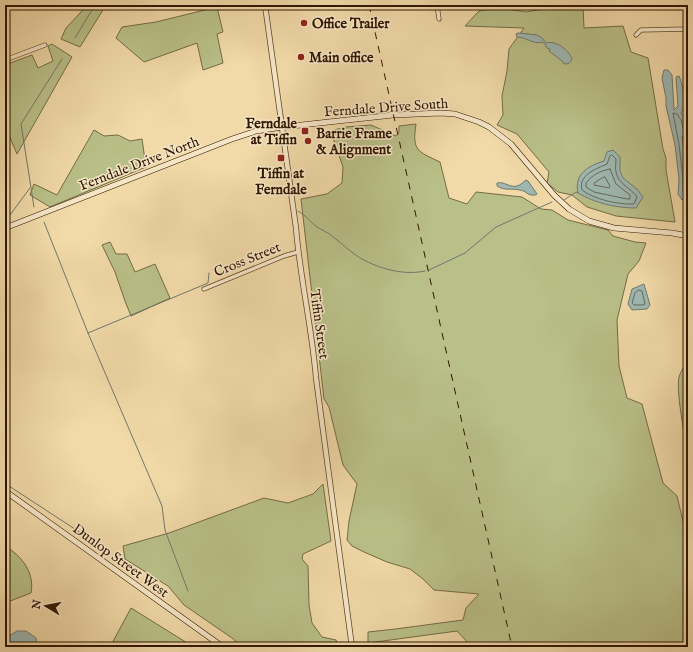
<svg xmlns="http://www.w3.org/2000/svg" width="693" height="652" font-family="'IM FELL English',serif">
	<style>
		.green { fill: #b9bf88; stroke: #746b44 }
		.water { fill: #9eb8b2; stroke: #72786b }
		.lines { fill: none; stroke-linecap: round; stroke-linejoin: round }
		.shore { stroke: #676859; stroke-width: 1 }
		.stream { stroke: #72786b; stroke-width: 1 }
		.minor-casing { stroke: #60482a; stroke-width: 5 }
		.tertiary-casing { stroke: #60482a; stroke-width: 6 }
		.secondary-casing { stroke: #301700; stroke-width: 6 }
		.minor { stroke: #f6e6c6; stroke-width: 3.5 }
		.tertiary { stroke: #f6e6c6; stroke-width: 4.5 }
		.secondary { stroke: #f6e6c6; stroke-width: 5 }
		.rail { stroke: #301700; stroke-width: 1; stroke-dasharray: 7 7; stroke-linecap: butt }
		.poi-dot { fill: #8f2418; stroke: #f6e6c6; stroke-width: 1.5 }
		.labels { text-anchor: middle; stroke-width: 3; stroke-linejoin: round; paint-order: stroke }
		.poi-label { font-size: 14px; font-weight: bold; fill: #301700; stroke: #f6e6c6; text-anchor: start }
		.street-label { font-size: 14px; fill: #301700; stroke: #f6e6c6 }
	</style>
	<rect width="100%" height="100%" fill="#f1d9a8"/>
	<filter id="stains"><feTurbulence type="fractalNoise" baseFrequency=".005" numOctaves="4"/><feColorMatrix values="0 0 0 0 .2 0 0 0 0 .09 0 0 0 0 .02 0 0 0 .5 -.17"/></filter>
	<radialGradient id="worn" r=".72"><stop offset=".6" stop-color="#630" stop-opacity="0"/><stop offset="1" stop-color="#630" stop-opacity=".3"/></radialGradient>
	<!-- green -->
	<g class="green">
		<path d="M86 5H106L80 47 61 39 66 28 82 11Z"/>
		<path d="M549 5H583L584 28 623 26 631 52 648 58 663 149 666 158V170L675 222 616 216 587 207 572 195 558 192 547 183 549 172 517 134 497 125 503 115 502 96 507 71 509 49 524 28 465 26 478 12 482 10 507 9 526 12 549 8Z"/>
		<path d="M217 7 223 32 217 34 223 63 203 70 197 43 144 62 116 38 122 27 156 22Z"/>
		<path d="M52 44 72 57 17 154 5 126V65L32 55 38 68 53 61 48 46Z"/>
		<path d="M416 124C412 151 417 151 440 162L449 198 467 204 476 192 522 197 541 209 552 210 568 220 608 230 613 236 635 242 646 243 639 261 628 274 617 320 619 366 627 398 642 404 663 483 677 496 688 542V647H472L457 631 368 643V632C400 629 431 624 463 620L466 608 479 594 434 590 423 579 410 569 387 562 364 552 352 546 347 540 349 521 357 484 343 465 329 407 324 399 301 199 327 194 342 183 343 167 333 138 334 130 346 127 371 125 396 136 399 132V126Z"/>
		<path d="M94 130 104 136 118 135 130 141 142 139 146 167 50 207 30 195 34 184 57 195Z"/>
		<path d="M110 242 116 254H127L135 272 155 264 170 298 131 316 125 301 115 272 102 245Z"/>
		<path d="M688 360V451L686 446C684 430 676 392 679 377 681 371 684 366 688 360Z"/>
		<path d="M323 484 331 541 303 554 302 559 308 566 309 605 312 623 322 637 336 640 338 647H242L232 638 184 605 168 586 125 559 123 546 169 533 264 498 288 503 313 494Z"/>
		<path d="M5 546C22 556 35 573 31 593L5 603Z"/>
		<path d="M131 608 184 641 192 647H110Z"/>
	</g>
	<!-- water -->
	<g class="water">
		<path d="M518 33 537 35 542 38 546 43C556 40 569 50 572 59 571 63 568 64 564 64L562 61 549 51 550 49 547 48 545 44 542 42C534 45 526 37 517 37L516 34Z"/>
		<path d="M664 70H668L672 75 674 110 678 106 676 77 679 76C683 85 687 104 681 113 692 129 688 174 688 195L682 200 678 194 679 179 675 145 666 106V98L662 78Z"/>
		<path d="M613 150 620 157V171L623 178 637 189 643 197 636 208C616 208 595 203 578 193 574 174 588 166 604 161L607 152Z"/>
		<path d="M526 180 528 181 537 194 535 195C527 196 527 191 520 190 512 188 504 191 497 186V183C504 181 510 188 517 186 521 185 523 182 526 180Z"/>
		<path d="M644 284 650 305 647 309 632 310 628 304 632 289Z"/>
		<path d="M17 631H26L36 638 38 647H5L6 638Z"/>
	</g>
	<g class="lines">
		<!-- shore -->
		<g class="shore">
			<path d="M688 130 683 128 681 120 677 114 673 113 679 144 683 179V191L684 192H688"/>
			<path d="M688 135H684L682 137 688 176"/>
			<path d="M612 155 616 159C616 163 615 168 616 172 618 184 631 188 637 197L634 204C619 205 593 199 582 190 578 175 596 169 607 164L610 156Z"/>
			<path d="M610 169 616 184 630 195V199H627L594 192 586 187V183C592 175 600 171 610 169Z"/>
			<path d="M605 177 610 186 609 188 594 185V183L602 178Z"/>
			<path d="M639 290 642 291 645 304 643 305H634L632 303 635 293Z"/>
		</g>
		<!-- stream -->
		<g class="stream">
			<path d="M75 38 95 5"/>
			<path d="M564 200 576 192 578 193"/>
			<path d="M34 207 21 124 62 59"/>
			<path d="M298 211C306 215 310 222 317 227 320 229 324 231 328 233 338 240 347 249 357 256 376 268 403 276 425 271"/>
			<path d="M10 215 30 188"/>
			<path d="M44 222 88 333 162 506 165 530 188 591"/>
			<path d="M429 270 465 253 496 227 552 202"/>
			<path d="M88 333 208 283 209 273"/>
			<path d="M9 486 84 535"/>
		</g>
		<defs>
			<g id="minor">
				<path d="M437 5 439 19"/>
				<path d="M636 35 641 30 688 29"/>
				<path d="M5 60 45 45"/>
				<path d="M204 289 284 256 298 252"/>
			</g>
			<path id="tertiary" d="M265 5 296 228C300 278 312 328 316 378L352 647"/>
			<g id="secondary">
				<path d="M5 228 232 139 256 131 283 127 393 115 441 113 455 114 479 122 489 127 511 144 554 195 569 209 589 221 614 228 672 233 688 236"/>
				<path d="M5 491 223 647"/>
			</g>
		</defs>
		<!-- minor casing -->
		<use href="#minor" class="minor-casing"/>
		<!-- tertiary casing -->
		<use href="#tertiary" class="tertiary-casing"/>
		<!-- secondary casing -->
		<use href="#secondary" class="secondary-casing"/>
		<!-- minor -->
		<use href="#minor" class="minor"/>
		<!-- tertiary -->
		<use href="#tertiary" class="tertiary"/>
		<!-- secondary -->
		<use href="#secondary" class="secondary"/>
		<!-- rail -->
		<path class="rail" d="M369 5 512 647"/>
	</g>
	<!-- markers -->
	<g class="poi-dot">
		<circle cx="304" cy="23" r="4"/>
		<circle cx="301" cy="57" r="4"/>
		<rect x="301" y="127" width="8" height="8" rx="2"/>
		<circle cx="308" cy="141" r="4"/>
		<rect x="277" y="154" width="8" height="8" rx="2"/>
	</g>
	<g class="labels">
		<!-- poi labels -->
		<g class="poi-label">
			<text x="312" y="28">Office Trailer</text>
			<text x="309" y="62">Main office</text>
			<text x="297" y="128" text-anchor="end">Ferndale<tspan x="297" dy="16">at Tiffin</tspan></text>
			<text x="316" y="138">Barrie Frame<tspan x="316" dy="16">&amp; Alignment</tspan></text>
			<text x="281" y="178" text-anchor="middle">Tiffin at<tspan x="281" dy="16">Ferndale</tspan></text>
		</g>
		<!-- street labels -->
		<g class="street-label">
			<text transform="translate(386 107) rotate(-4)" y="5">Ferndale Drive South</text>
			<text transform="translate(139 163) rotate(-21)" y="5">Ferndale Drive North</text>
			<text transform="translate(247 259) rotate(-22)" y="5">Cross Street</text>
			<text transform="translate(320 324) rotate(82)" y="5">Tiffin Street</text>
			<text transform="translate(121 560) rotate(36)" y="5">Dunlop Street West</text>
		</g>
	</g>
	<!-- margin -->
	<rect width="693" height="652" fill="none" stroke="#f1d9a8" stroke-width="20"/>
	<rect x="6" y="6" width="681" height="640" fill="none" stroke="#301700" stroke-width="2"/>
	<rect x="10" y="10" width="673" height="632" fill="none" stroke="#301700"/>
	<!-- north arrow -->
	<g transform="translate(46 606) rotate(280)" stroke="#f6e6c6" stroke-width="3" paint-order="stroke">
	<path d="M0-3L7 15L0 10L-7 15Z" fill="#301700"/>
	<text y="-6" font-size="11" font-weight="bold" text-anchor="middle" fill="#301700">N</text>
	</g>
	<rect width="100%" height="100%" filter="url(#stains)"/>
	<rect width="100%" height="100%" fill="url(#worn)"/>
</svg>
